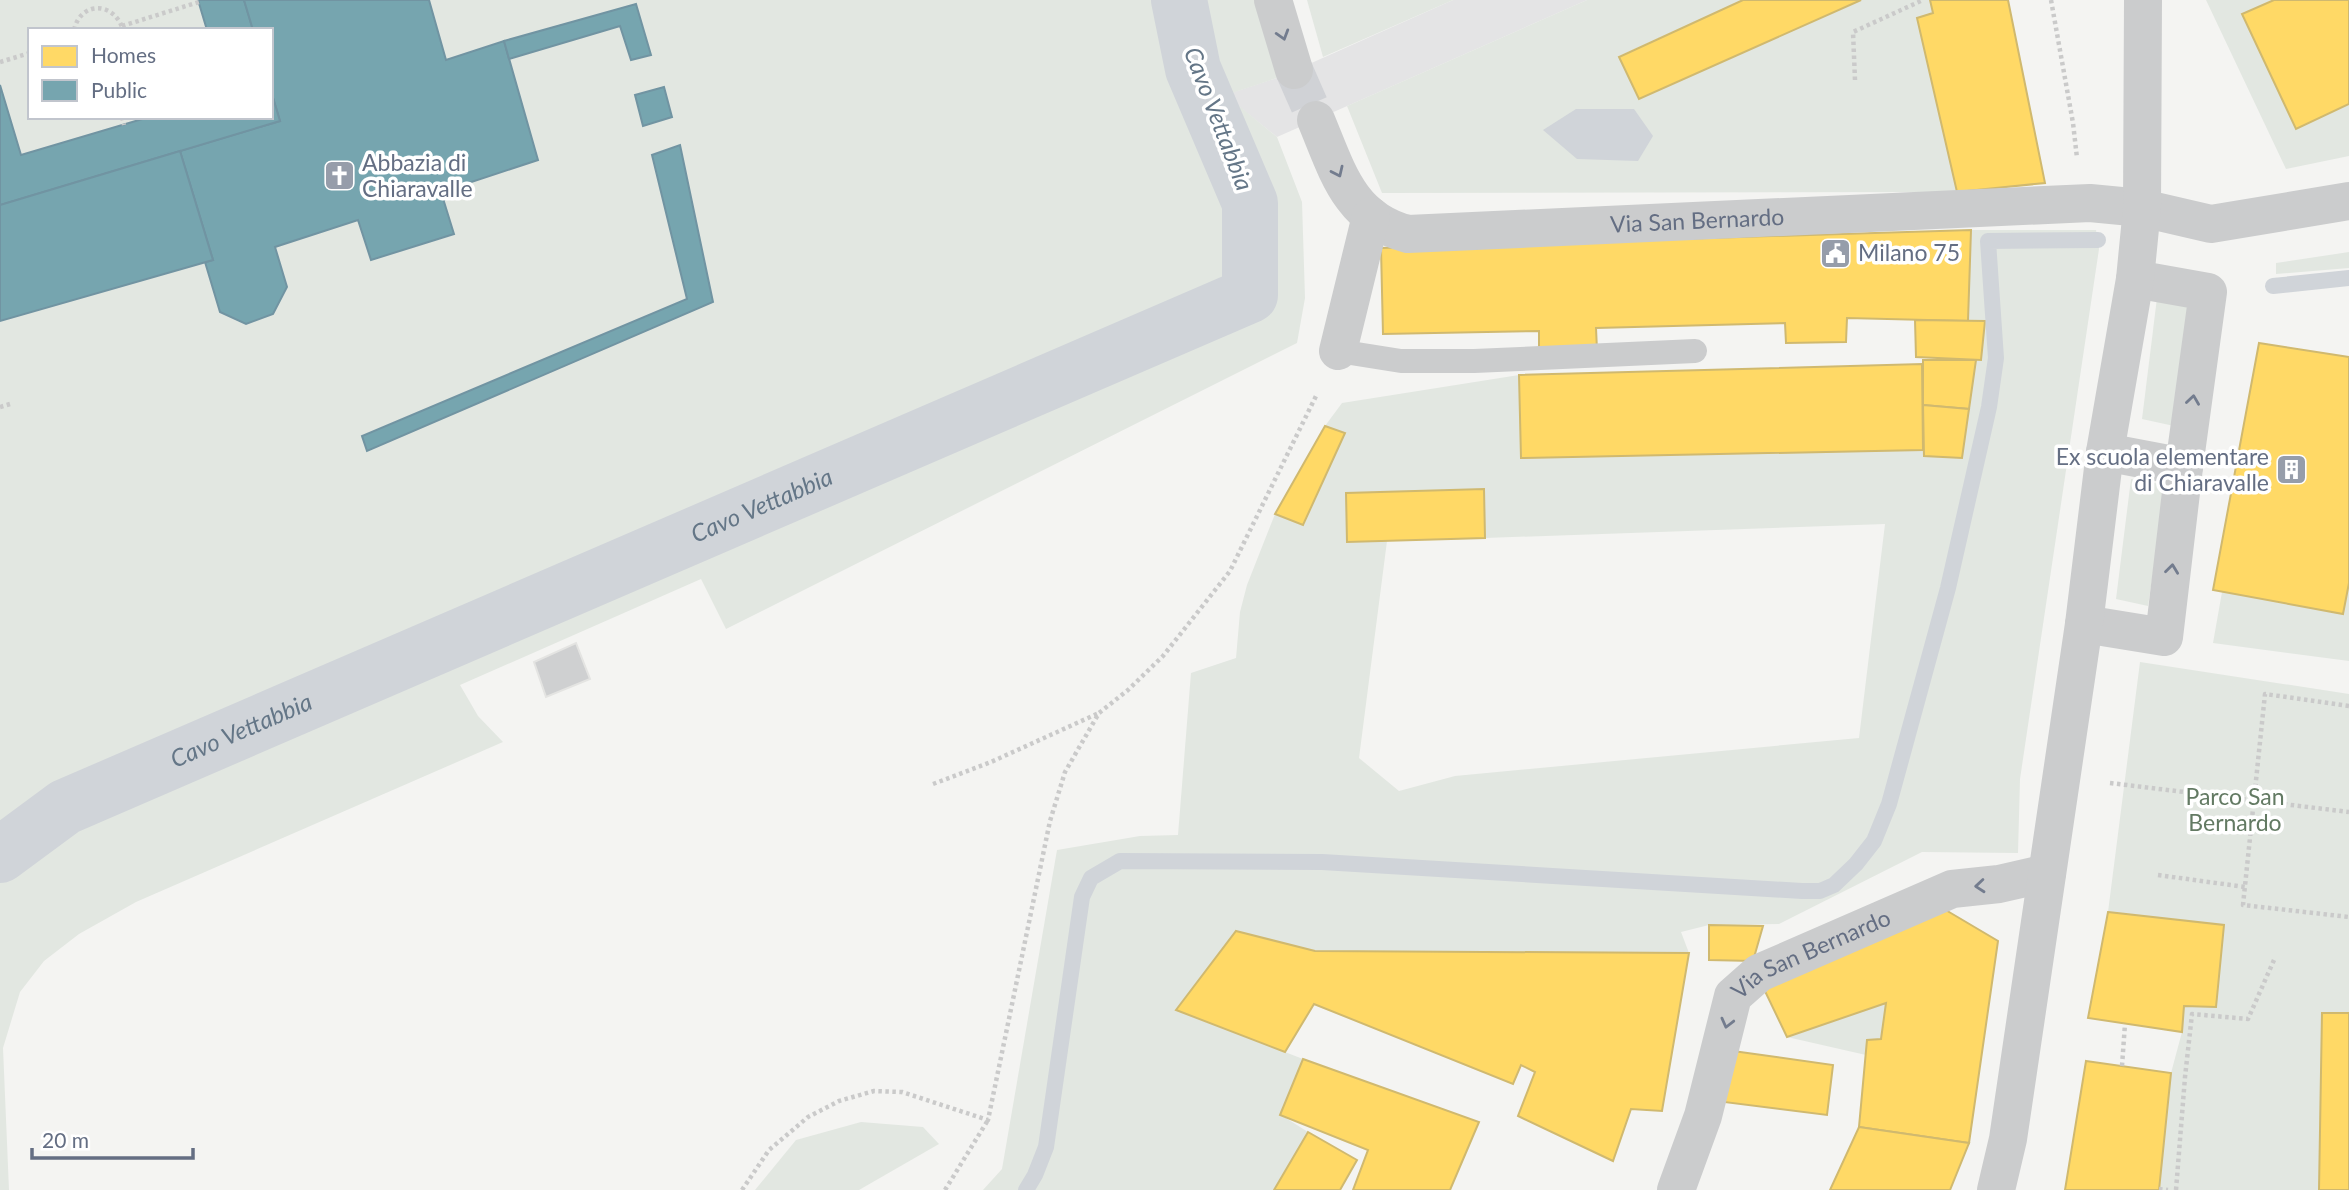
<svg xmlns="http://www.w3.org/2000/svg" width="2349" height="1190" font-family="Lato,sans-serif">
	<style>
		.built { fill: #e4e4e5 }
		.green { fill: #e2e7e1; fill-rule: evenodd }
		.water { fill: #d0d4d9 }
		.homes { fill: #ffd966; stroke: #d0b96f; stroke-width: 2 }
		.public { fill: #76a5af; stroke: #7194a2; stroke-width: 2 }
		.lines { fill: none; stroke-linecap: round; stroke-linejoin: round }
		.stream { stroke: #d0d4d9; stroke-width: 16 }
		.canal { stroke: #d0d4d9; stroke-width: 56 }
		.building { fill: #cfd0d1; stroke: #e4e4e2; stroke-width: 2 }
		.minor-tunnel { stroke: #d0d2d6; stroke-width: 38; stroke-dasharray: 38 19; stroke-linecap: butt }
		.path { stroke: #cacaca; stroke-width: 4.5; stroke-dasharray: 3.5 3.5; stroke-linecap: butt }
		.service { stroke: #cbcccd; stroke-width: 24 }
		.minor { stroke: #cbcccd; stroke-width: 38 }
		.oneway { stroke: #737c8e }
		.labels { text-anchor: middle; stroke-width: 7; stroke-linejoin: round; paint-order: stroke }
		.poi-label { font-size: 23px; fill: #646e83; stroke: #fff; text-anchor: start }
		.street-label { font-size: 23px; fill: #646e83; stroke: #fff }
		.park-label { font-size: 23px; fill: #637a63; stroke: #fff }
		.water-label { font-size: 24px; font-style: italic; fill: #647687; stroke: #fff }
	</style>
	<rect width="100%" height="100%" fill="#f4f4f2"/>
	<!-- built -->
	<path class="built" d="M1453 0H1587L1277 137 1225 95 1280 77Z"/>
	<!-- green -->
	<g class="green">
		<path d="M0 0H199L207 30H30V117H149L21 155 0 85Z"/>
		<path d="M429 0H1257L1280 77 1226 95 1277 137 1302 202 1305 298 1297 343 726 629 701 579 460 685 478 716 503 742 136 902 79 934 44 961 20 992 3 1048 9 1190H0V321L205 262 246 324 273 314 287 288 275 247 358 220 371 260 454 235 441 192 504 41 446 60ZM680 145 713 302 367 451 363 435 687 299 652 155Z"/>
		<path d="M1307 0H1453L1323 57Z"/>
		<path d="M1587 0H1743L1619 56 1639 99 1861 0H1930L1933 13 1917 18 1957 192 1382 193 1347 106Z"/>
		<path d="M2206 0H2274L2296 128 2349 104V156L2286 169Z"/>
		<path d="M1971 230H2096L2099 249 2020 779 2018 853 1922 852 1779 924 1709 925 1681 932 1689 953 1315 951 1236 931 1176 1010 1303 1059 1281 1115 1308 1132 1274 1190H983L1002 1169 1057 850 1140 836 1178 835 1191 673 1236 658 1240 612 1247 585 1275 514 1304 525 1345 433 1325 426 1342 403 1519 375 1522 458 1923 450 1924 456 1962 458 1976 360H1981L1968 321ZM1484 489 1485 538 1885 524 1859 738 1455 776 1399 791 1359 758 1387 541 1347 542 1346 493Z"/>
		<path d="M2349 252V268L2276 274V263Z"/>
		<path d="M2157 298 2192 306 2174 426 2142 419Z"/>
		<path d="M2131 479 2166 485 2148 606 2116 599Z"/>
		<path d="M2349 583V661L2213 643 2222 592 2343 614Z"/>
		<path d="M2140 662 2349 694V1013L2322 1012 2319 1190H2159L2171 1073 2182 1032 2184 1006 2216 1007 2224 925 2108 912Z"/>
		<path d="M1886 1003 1881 1039 1866 1055 1787 1037Z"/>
		<path d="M861 1122 923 1127 939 1144 859 1190H755L796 1140Z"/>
	</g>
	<!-- water -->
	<path class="water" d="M1576 109H1634L1653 136 1638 161 1577 159 1543 130Z"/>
	<!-- homes -->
	<g class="homes">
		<path d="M1743 0H1861L1639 99 1619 57Z"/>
		<path d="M1930 0H2008L2045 183 1957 192 1917 18 1933 13Z"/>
		<path d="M2274 0H2349V104L2296 129 2242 14Z"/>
		<path d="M1971 230 1968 321 1847 318 1846 342 1786 343 1785 323 1596 328 1597 350 1539 352V331L1383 334 1381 248Z"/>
		<path d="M1915 320 1985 321 1981 360 1916 357Z"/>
		<path d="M2259 343 2349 357V583L2343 614 2213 590Z"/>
		<path d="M1923 360H1976L1969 409 1923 405Z"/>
		<path d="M1922 364 1923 450 1521 458 1519 375Z"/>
		<path d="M1923 405 1969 409 1962 458 1924 456Z"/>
		<path d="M1325 426 1345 433 1303 525 1275 514Z"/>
		<path d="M1484 489 1485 538 1347 542 1346 493Z"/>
		<path d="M1944 909 1998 941 1969 1143 1859 1127 1867 1040 1881 1039 1886 1003 1787 1037 1763 987Z"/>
		<path d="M2108 912 2224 925 2216 1007 2184 1006 2182 1032 2088 1018Z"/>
		<path d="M1709 925 1763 926 1753 961 1709 960Z"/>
		<path d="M1236 931 1315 951 1689 953 1662 1111 1631 1109 1613 1161 1518 1116 1535 1072 1521 1065 1513 1084 1314 1004 1285 1052 1176 1010Z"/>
		<path d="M2322 1013H2349V1190H2319Z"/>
		<path d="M1733 1051 1833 1065 1827 1115 1724 1102Z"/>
		<path d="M1303 1059 1479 1122 1450 1190H1353L1368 1150 1280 1115Z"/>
		<path d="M2086 1061 2171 1073 2159 1190H2065Z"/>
		<path d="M1859 1127 1969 1143 1950 1190H1830Z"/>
		<path d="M1308 1132 1357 1160 1340 1190H1274Z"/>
	</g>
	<!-- public -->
	<g class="public">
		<path d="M198 0H244L253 30H207Z"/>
		<path d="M244 0H429L446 60 504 41 538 160 441 192 454 234 371 260 358 220 275 247 287 287 273 314 246 324 220 312 205 262 213 260 180 151 280 121 271 91V30H253Z"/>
		<path d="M636 4 651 55 631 60 620 26 509 59 504 41Z"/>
		<path d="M0 85 21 155 149 117H271V91L280 121 0 205Z"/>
		<path d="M664 87 672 117 643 126 635 95Z"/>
		<path d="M680 145 713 302 367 451 362 436 687 299 652 155Z"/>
		<path d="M180 151 213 260 0 321V205Z"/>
	</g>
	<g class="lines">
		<!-- stream -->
		<g class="stream">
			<path d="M2273 286 2349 278"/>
			<path d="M1026 1190 1035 1175 1046 1147 1082 897 1091 878 1120 861 1322 862 1802 891H1820L1834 885 1856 864 1874 841 1889 804 1948 588 1989 407 1996 358 1988 241 2098 240"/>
		</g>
		<!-- canal -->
		<path class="canal" id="s1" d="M0 855 65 807 1250 295V203L1193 69 1179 0"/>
	</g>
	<!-- building -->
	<path class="building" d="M576 643 590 679 546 697 534 662Z"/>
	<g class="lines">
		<!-- minor-tunnel -->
		<path class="minor-tunnel" d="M1294 70 1316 120"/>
		<!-- path -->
		<g class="path">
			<path d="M2051 0 2073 123 2077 158"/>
			<path d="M122 26 199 2"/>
			<path d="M74 30C81 0 115 2 123 30"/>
			<path d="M0 62 30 53"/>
			<path d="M1855 80 1853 32 1923 0"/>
			<path d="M122 117 124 125"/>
			<path d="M0 407 10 404"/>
			<path d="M2349 706 2265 694 2243 905 2349 917"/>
			<path d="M2110 783 2349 812"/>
			<path d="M933 784 991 762 1099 713"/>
			<path d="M2158 875 2245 887"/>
			<path d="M2122 1066 2125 1024"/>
			<path d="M2159 1189 2168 1190"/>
			<path d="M742 1190 769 1150 808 1117 839 1101 874 1091 902 1092 988 1120 1050 821 1065 772 1099 713 1128 690 1163 656 1230 571 1317 394"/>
			<path d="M945 1190 988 1120"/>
			<path d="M2176 1190 2185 1077 2192 1014 2248 1019 2274 960"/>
		</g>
		<!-- service -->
		<path class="service" d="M1338 351 1401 361H1474L1695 351"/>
		<!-- minor -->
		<g class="minor">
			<path d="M1273 0 1294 70"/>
			<path id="s2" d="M1316 120C1337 170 1349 219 1408 234L2090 203 2142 208 2211 224 2349 201"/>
			<path d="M1338 351 1371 216"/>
			<path d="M2105 452 2184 467"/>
			<path d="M2084 624 2164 637 2184 467 2208 292 2135 279"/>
			<path id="s3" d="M1676 1190 1703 1116 1733 996 1759 973 1952 889 1999 884 2047 873"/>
			<path d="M1996 1190 2008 1139 2084 624 2105 452 2135 279 2142 208 2143 0"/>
		</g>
	</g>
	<!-- one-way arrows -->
	<defs><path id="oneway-chevron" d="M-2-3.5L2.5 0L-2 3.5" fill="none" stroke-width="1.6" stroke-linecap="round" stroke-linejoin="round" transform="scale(1.75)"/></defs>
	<g class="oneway">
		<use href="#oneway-chevron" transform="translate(1283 35) rotate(73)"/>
		<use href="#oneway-chevron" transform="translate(1338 172) rotate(65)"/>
		<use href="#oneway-chevron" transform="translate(2193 400) rotate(-82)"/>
		<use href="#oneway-chevron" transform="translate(2172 569) rotate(-83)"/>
		<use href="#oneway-chevron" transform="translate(1980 886) rotate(175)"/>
		<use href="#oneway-chevron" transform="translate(1727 1023) rotate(104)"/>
	</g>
	<!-- icons -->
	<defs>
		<symbol id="church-square" viewBox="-11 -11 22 22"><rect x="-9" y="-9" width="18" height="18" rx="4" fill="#969daa" stroke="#fff"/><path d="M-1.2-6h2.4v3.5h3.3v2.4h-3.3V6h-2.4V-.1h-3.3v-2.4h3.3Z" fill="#fff"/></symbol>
		<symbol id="civic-square" viewBox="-11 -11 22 22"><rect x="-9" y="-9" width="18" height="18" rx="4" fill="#969daa" stroke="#fff"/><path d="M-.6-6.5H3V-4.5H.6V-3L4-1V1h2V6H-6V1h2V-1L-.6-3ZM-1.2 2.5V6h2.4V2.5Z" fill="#fff"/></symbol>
		<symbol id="building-square" viewBox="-11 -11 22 22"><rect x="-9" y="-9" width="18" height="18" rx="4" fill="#969daa" stroke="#fff"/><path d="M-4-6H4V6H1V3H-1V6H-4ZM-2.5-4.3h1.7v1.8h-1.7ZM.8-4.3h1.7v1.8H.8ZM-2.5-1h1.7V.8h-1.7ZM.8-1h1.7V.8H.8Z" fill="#fff"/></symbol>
	</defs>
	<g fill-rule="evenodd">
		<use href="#church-square" x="322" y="158" width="35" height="35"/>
		<use href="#civic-square" x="1818" y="236" width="35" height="35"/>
		<use href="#building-square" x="2274" y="452" width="35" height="35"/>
	</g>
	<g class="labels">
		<!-- poi labels -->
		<g class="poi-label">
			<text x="362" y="171">Abbazia di<tspan x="362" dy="26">Chiaravalle</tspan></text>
			<text x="1858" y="261">Milano 75</text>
			<text x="2269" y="465" text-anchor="end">Ex scuola elementare<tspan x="2269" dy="26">di Chiaravalle</tspan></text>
		</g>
		<!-- street labels -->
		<g class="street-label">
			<text dy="8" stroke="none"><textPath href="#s2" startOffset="443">Via San Bernardo</textPath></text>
			<text dy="8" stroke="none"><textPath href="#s3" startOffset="292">Via San Bernardo</textPath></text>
		</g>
		<!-- park labels -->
		<g class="park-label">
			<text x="2235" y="805">Parco San<tspan x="2235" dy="26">Bernardo</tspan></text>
		</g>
		<!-- water labels -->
		<g class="water-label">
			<text transform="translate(1218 119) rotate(69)" y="8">Cavo Vettabbia</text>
			<text dy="8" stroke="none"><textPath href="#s1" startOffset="840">Cavo Vettabbia</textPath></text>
			<text dy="8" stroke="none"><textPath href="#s1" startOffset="273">Cavo Vettabbia</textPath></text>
		</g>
	</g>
	<!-- legend -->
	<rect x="28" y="28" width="245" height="91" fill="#ffffff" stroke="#c1c5cd" stroke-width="2"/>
	<rect x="42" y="46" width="35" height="21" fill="#ffd966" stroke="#c1c5cd" stroke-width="2"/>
	<text x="91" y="63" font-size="21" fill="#646e83">Homes</text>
	<rect x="42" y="80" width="35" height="21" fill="#76a5af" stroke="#c1c5cd" stroke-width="2"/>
	<text x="91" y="98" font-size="21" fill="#646e83">Public</text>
	<!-- scale -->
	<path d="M32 1148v10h161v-10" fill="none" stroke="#646e83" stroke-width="3.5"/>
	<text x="42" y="1148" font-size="21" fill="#646e83" stroke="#ffffff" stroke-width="5" paint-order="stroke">20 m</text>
</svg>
